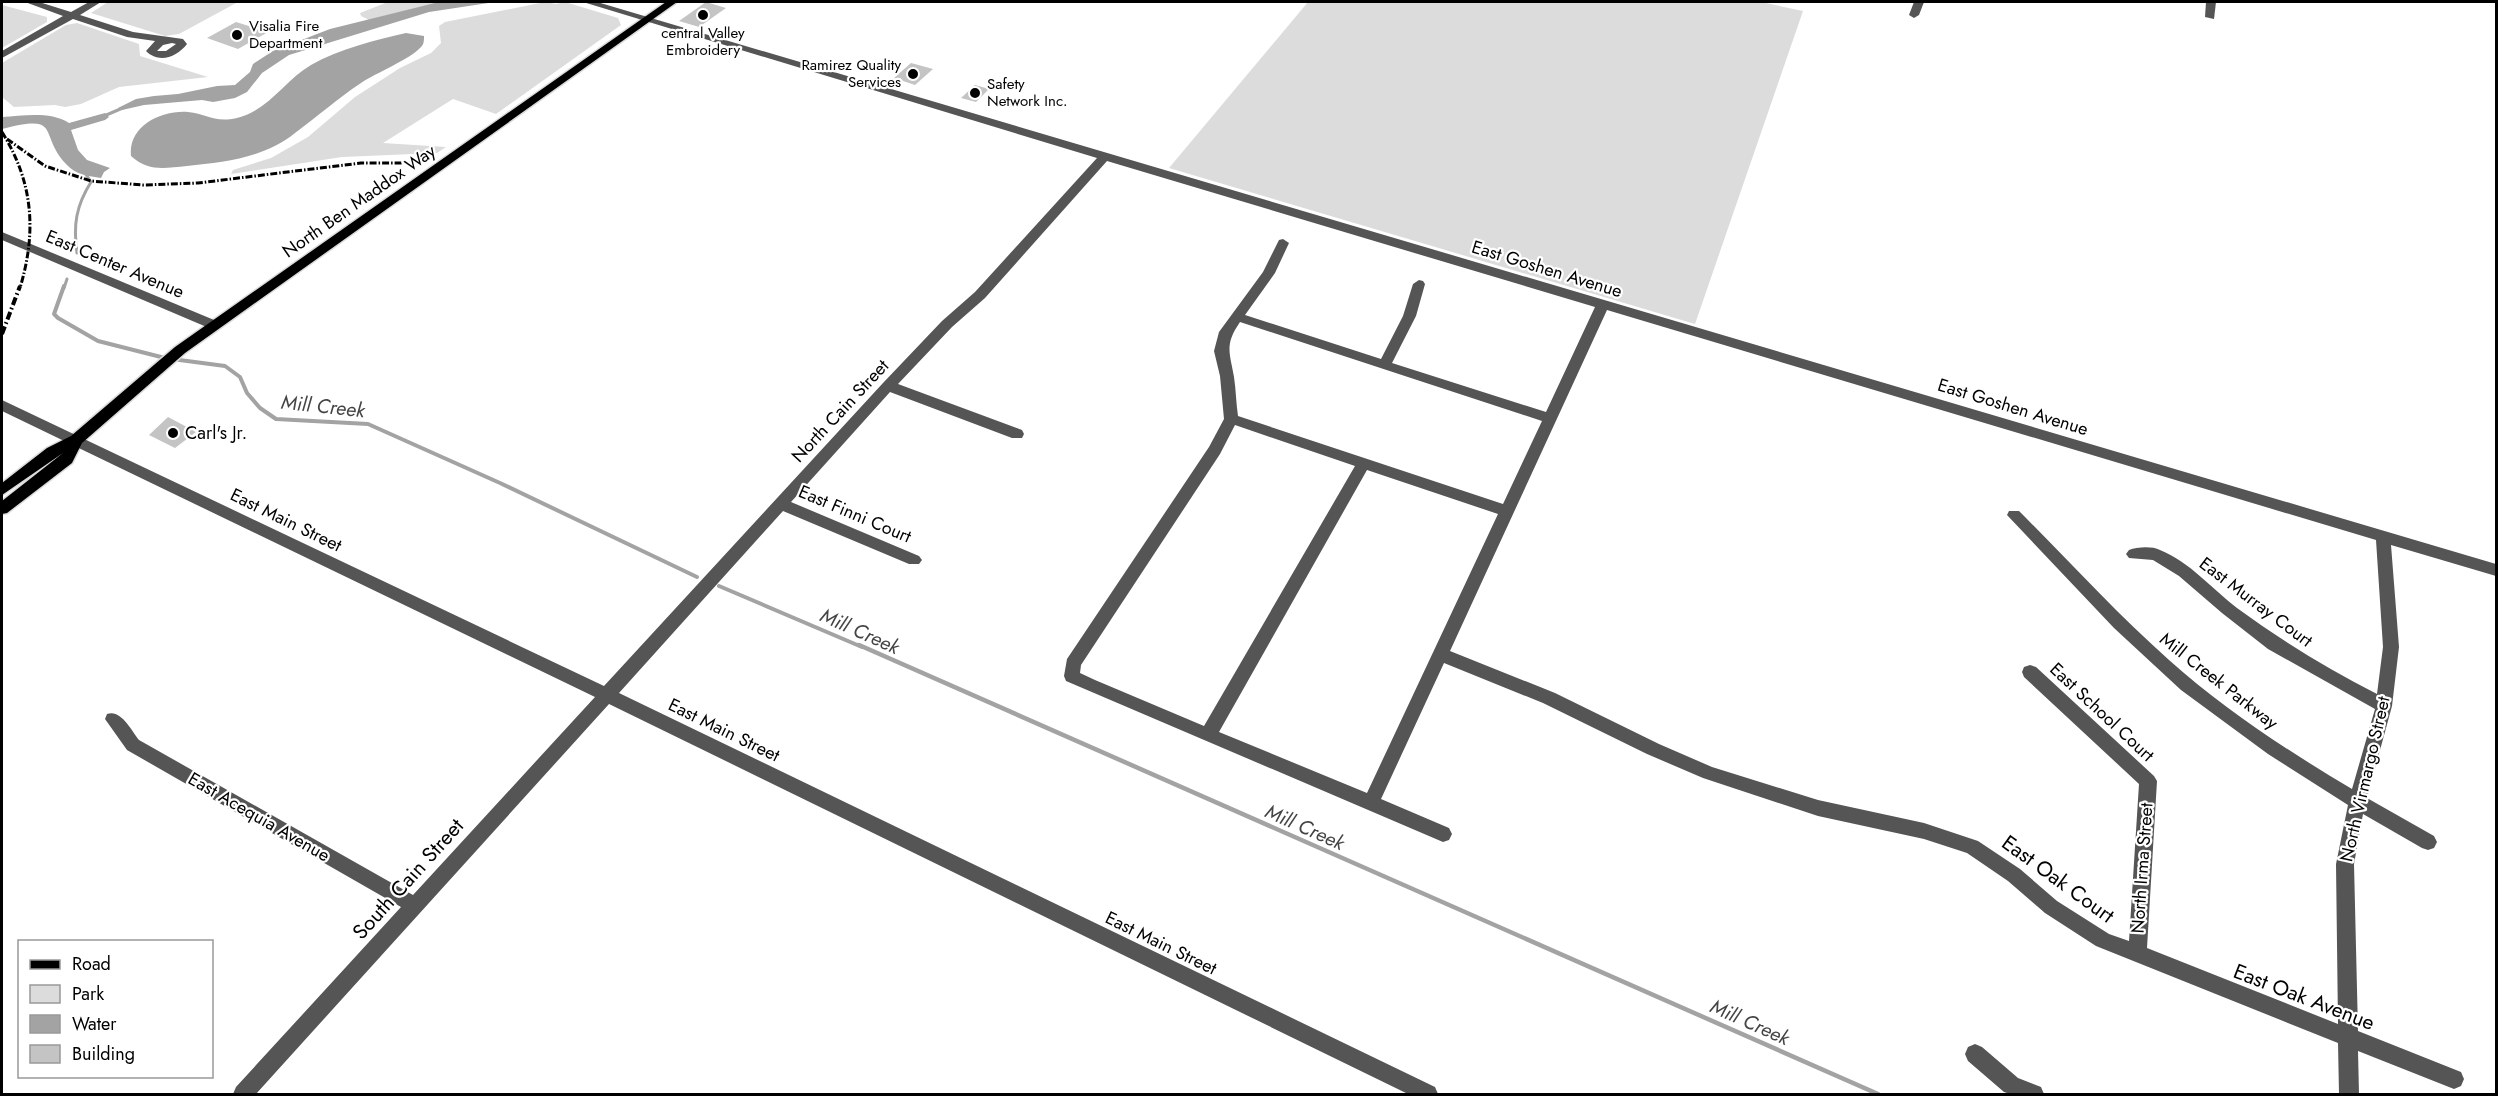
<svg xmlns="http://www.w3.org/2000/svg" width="2498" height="1096" font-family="Jost,sans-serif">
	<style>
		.green { fill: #dcdcdc }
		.water { fill: #a3a3a3 }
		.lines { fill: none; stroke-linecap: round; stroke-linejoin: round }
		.stream-far2 { stroke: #a3a3a3; stroke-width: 3 }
		.stream-far1 { stroke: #a3a3a3; stroke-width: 4 }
		.stream { stroke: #a3a3a3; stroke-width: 4.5 }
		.building { fill: #c4c4c4 }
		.major-casing { stroke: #dbdbdb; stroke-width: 3 }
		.minor { fill: #555; fill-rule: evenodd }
		.major { fill: #000; fill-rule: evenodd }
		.rail-far1 { stroke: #000; stroke-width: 3; stroke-dasharray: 7 2 1.5 2; stroke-linecap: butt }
		.rail { stroke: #000; stroke-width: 4; stroke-dasharray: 8 3 1.5 3; stroke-linecap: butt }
		.poi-dot { fill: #000; stroke: #fff; stroke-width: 2 }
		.labels { text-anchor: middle; stroke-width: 4.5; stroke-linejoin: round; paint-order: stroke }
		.far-poi-label { font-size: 15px; fill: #000; stroke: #fff; text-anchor: start }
		.street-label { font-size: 18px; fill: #000; stroke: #fff }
		.poi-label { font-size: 18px; fill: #000; stroke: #fff; text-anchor: start }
		.water-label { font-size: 20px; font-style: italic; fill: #444; stroke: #fff }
		.near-street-label { font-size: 21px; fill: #000; stroke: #fff }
	</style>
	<rect width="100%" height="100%" fill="#fff"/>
	<!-- green -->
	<g class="green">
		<path d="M108 2H238L179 34 165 36 91 13Z"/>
		<path d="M388 2H442L369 20 361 16 360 13Z"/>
		<path d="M545 2 556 4 565 2 618 18 621 25 496 114 453 99 383 143 446 147 437 153 342 157 231 174 233 170 271 158 308 137 355 97 400 68 431 53 441 43 439 26 445 22Z"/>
		<path d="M1308 2H1761L1803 11 1695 324 1169 168Z"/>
		<path d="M2 5 47 17V22L2 48Z"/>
		<path d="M77 23 139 44 140 56 208 77 119 87 81 104 65 107 55 105 14 107 2 97V63L66 25Z"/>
	</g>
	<!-- water -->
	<g class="water">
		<path d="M439 2H495L429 12 289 55 262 73 247 92 235 98 213 102 202 100 144 105 122 110 118 108 136 99 154 96 178 94 217 86 235 85 250 72 253 64 273 51 330 29Z"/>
		<path d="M406 33 424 36C424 41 424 45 420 48 410 59 376 73 361 83 338 98 317 117 295 133 264 158 225 162 187 166 164 168 149 172 131 156 128 126 161 110 188 112 207 114 214 123 237 118 268 111 285 80 311 65 339 49 375 40 406 33Z"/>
		<path d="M105 113 109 117 105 120 71 130 78 150 87 160 110 168 104 172 101 178C89 176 76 175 67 165 37 134 64 113 2 129V117C23 116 50 111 69 123Z"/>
	</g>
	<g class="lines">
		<!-- stream-far2 -->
		<g class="stream-far2">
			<path d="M104 116 125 107"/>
			<path d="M77 253C73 225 76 206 91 182L85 173"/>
			<path d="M64 288 67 279"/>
		</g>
		<!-- stream-far1 -->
		<g class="stream-far1">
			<path d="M64 286 54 314 58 318 98 341 165 358"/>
			<path d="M172 359 225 366 240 377 247 393 260 408 276 419 368 424 500 483 697 577"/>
			<path d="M719 586 862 647"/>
		</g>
		<!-- stream -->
		<path class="stream" d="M859 645 1878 1094"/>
	</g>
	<!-- building -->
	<g class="building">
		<path d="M706 2 726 8 699 27 679 21Z"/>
		<path d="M236 22 268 32 238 49 207 38Z"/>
		<path d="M911 63 933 69 915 85 894 78Z"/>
		<path d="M975 85 989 89 976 102 961 98Z"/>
		<path d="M168 417 185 426 196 432 175 448 149 435Z"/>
	</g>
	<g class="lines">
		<defs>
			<path id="major" d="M666 2H677L185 353 82 443 72 463 7 513 2 514V501L63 453 2 495V483L47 448 71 436 175 347Z"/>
		</defs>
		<!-- major casing -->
		<use href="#major" class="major-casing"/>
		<!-- minor -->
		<g class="minor">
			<path d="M25 2H39L71 12 89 2H101L80 15 133 32 183 39 187 44C177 57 159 64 146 51L155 41 127 37 73 19 2 58V51L63 16ZM172 43 176 44 166 51H157L163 45Z"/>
			<path d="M583 2H597L2496 564V576L2391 545 2399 647 2392 706 2367 798 2434 836 2437 842 2434 848 2428 850 2422 848 2363 814 2354 864 2358 1031 2461 1072 2464 1079 2461 1086 2454 1089 2358 1051 2359 1094H2339L2338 1043 2096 946 2045 913 2008 881 1967 853 1924 839 1818 816 1703 778 1647 754 1543 703 1444 663 1381 799 1449 828 1452 834 1449 840 1443 842 1066 681 1064 676 1067 659 1209 447 1224 419 1220 376 1214 351 1219 332 1263 272 1279 240 1283 239 1289 243 1275 273 1245 315 1381 359 1403 316 1413 284 1419 280 1423 281 1425 284 1416 316 1392 363 1546 412 1595 307 1107 161 985 298 952 327 898 384 1022 430 1024 434 1022 438H1012L890 392 791 502 919 556 922 560 919 564H909L783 511 619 693 1435 1087 1438 1094H1408L609 704 256 1094H233L236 1087 401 907 127 750 105 719 107 714C121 709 131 730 139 740L413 895 595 697 2 411V400L604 686 883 383 942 321 975 292 1097 158ZM1607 310 2376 540 2383 647 2377 694C2328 669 2282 641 2237 608 2212 589 2190 562 2160 550 2152 546 2137 547 2129 550L2126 554 2129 558 2153 560 2179 576 2222 613 2268 649 2375 709 2352 789C2288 751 2225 710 2169 660 2116 613 2069 561 2019 511H2009L2007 515 2114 628 2181 690 2268 754 2348 805 2336 864 2338 1024 2147 948 2157 781 2154 776 2036 667 2030 665 2024 667 2022 672 2024 677 2139 784 2129 941 2109 934 2057 901 2020 869 1978 841 1924 823 1818 800 1712 767 1659 744 1555 693 1450 651ZM1240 322 1542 421 1503 504 1238 416C1236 403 1236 390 1234 377 1230 353 1224 345 1240 322ZM1235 425 1355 466 1204 726 1095 680 1080 673 1081 665 1220 454ZM1367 470 1498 514 1367 793 1219 732Z"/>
			<path d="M1914 2H1924L1919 15 1914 18 1909 15Z"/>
			<path d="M2206 2H2216L2214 19 2205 17Z"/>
			<path d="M2 232 219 322 221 325 219 328H209L2 240Z"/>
			<path d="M1975 1044 1982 1047 2018 1078 2041 1087 2044 1094H2010L2004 1092 1968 1061 1965 1054 1968 1047Z"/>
		</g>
		<!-- major -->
		<use href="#major" class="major"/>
		<!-- rail-far1 -->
		<g class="rail-far1">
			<path d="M2 132C33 182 37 231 20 288"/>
			<path d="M7 139 45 166 91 181 143 185 198 183 361 163H407"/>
		</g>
		<!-- rail -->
		<path class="rail" d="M2 334 20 286"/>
	</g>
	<!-- markers -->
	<g class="poi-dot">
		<circle cx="703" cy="15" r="6"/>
		<circle cx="237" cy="35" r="6"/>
		<circle cx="913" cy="74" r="6"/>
		<circle cx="975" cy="93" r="6"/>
		<circle cx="173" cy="433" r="6"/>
	</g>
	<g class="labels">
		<!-- far-poi labels -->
		<g class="far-poi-label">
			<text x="249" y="31">Visalia Fire<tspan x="249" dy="17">Department</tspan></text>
			<text x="703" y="38" text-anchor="middle">central Valley<tspan x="703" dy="17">Embroidery</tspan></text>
			<text x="901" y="70" text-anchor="end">Ramirez Quality<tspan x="901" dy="17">Services</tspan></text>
			<text x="987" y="89">Safety<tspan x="987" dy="17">Network Inc.</tspan></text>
		</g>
		<!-- street labels -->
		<g class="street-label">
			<text transform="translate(359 201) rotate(-35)" y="6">North Ben Maddox Way</text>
			<text transform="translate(115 264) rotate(23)" y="6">East Center Avenue</text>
			<text transform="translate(1547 269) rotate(17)" y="6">East Goshen Avenue</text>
			<text transform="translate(2013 407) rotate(17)" y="6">East Goshen Avenue</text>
			<text transform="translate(840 411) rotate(-47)" y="6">North Cain Street</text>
			<text transform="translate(855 514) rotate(23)" y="6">East Finni Court</text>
			<text transform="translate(286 520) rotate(26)" y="6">East Main Street</text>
			<text transform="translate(2256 602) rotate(37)" y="6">East Murray Court</text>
			<text transform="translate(2219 681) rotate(38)" y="6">Mill Creek Parkway</text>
			<text transform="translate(2102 712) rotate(43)" y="6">East School Court</text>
			<text transform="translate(724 730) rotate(26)" y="6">East Main Street</text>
			<text transform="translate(2365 779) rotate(-77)" y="6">North Virmargo Street</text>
			<text transform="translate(259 817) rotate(30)" y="6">East Acequia Avenue</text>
			<text transform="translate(2142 868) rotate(-86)" y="6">North Irma Street</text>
			<text transform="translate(1161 943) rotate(26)" y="6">East Main Street</text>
		</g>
		<!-- poi labels -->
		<g class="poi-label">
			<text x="185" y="439">Carl's Jr.</text>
		</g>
		<!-- water labels -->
		<g class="water-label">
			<text transform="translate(323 406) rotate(6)" y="7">Mill Creek</text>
			<text transform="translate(860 631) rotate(24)" y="7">Mill Creek</text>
			<text transform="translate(1305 827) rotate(24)" y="7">Mill Creek</text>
			<text transform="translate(1750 1022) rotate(24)" y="7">Mill Creek</text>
		</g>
		<!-- near-street labels -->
		<g class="near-street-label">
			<text transform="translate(408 879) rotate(-48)" y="7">South Cain Street</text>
			<text transform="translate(2058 879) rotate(36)" y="7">East Oak Court</text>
			<text transform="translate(2304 997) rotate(21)" y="7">East Oak Avenue</text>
		</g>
	</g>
	<!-- border -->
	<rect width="2498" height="1096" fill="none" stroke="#000000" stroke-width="6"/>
	<!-- legend -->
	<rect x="18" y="940" width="195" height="138" fill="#ffffff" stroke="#999999" stroke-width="1.5"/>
	<rect x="30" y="960" width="30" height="9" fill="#000000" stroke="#999999" stroke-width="1.5"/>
	<text x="72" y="970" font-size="18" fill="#000000">Road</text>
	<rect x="30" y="985" width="30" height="18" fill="#dcdcdc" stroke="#999999" stroke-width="1.5"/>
	<text x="72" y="1000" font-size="18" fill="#000000">Park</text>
	<rect x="30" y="1015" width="30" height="18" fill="#a3a3a3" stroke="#999999" stroke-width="1.5"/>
	<text x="72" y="1030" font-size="18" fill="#000000">Water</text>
	<rect x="30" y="1045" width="30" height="18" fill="#c4c4c4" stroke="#999999" stroke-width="1.5"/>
	<text x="72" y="1060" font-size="18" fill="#000000">Building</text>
</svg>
